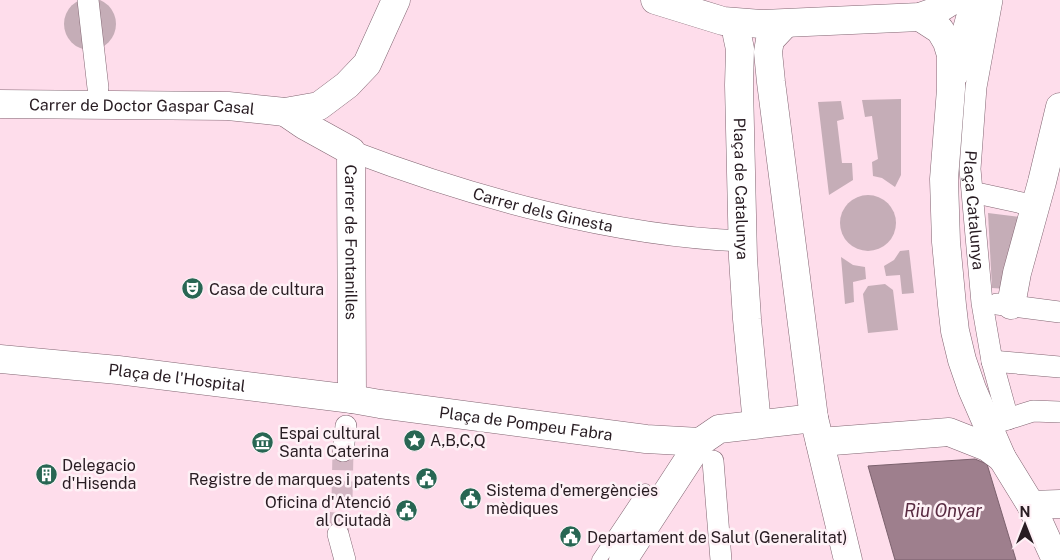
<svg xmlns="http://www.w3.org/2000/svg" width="1060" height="560" font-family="'Public Sans',sans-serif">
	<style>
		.green { fill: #c5adb7 }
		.water { fill: #9e7f8d; stroke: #7b616d }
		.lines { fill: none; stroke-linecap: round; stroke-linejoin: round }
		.pedestrian-tunnel { stroke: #d3b6c3; stroke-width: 21; stroke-dasharray: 21 11; stroke-linecap: butt }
		.service-casing { stroke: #826572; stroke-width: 15 }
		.pedestrian-casing { stroke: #826572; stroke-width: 22 }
		.minor-casing { stroke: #826572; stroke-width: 29 }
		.service { stroke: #fff; stroke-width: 14 }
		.pedestrian { stroke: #fff; stroke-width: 21 }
		.minor { stroke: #fff; stroke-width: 28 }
		.labels { text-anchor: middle; stroke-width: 5; stroke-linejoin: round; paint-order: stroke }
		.street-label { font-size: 16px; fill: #281c22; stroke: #fef1f6 }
		.poi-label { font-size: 16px; fill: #281c22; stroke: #fef1f6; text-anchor: start }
		.water-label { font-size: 18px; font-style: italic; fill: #592b42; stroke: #fef1f6 }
	</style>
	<rect width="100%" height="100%" fill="#feddeb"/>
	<!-- green -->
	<g class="green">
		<circle cx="90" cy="24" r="26"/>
		<path d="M901 99V175L895 187 882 178 873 176 872 162 878 159 872 116 865 117 862 100Z"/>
		<path d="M841 101 844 119 837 121 842 163H852L853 180 829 195 818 102Z"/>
		<circle cx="868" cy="223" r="28"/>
		<path d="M988 213 1019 217 1008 289 992 288Z"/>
		<path d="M909 250 914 293 902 294 900 275 886 276 884 266 894 260 900 251Z"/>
		<path d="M841 257 853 265 865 267 866 279 853 282 854 302 845 304Z"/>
		<path d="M885 284 893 290 898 330 868 333 863 294 868 286Z"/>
	</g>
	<!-- water -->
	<path class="water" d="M975 459 987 464 1016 560H895L868 466Z"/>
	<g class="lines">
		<!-- pedestrian-tunnel -->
		<path class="pedestrian-tunnel" d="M338 534 342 500 343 451"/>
		<defs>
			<path id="service" d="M599 560 645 491"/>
			<g id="pedestrian">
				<path d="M88 0 98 88"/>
				<path id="s1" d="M992 0 976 87 970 169 982 303 992 361 1008 419"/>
				<path id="s2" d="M351 151C472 197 613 236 742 241"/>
				<path d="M981 194 1036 206"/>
				<path d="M997 304 1060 312"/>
				<path d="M992 361 1060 367"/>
				<path d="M995 423 1033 411 1060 412"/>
				<path d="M343 451 346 426"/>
				<path d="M713 461 721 560"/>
				<path d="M338 534 345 560"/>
			</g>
			<g id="minor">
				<path d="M655 0 723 21 761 24 920 17 934 12 953 0"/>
				<path d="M920 17 940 30 947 42 951 55V89L944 179 946 242 952 305 955 331 962 360 972 389 1002 458 1031 505 1056 560"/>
				<path d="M785 24 770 40 768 52 771 82 814 418 848 560"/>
				<path id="s3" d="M737 35 740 49 739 85 743 258 747 319 757 424"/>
				<path d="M955 73 975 0"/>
				<path id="s4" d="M0 104 228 106 285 112 319 106 347 85 367 64 396 0"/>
				<path id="s5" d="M285 112 304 125 351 151 352 399"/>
				<path d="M1011 305 1017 273 1042 182 1060 107"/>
				<path id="s6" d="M0 359 118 370 352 399 380 404 646 439 700 442"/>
				<path d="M820 442 949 432 987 447 1002 458"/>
				<path d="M1031 505 1060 504"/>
				<path d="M623 560 700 442 719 429 814 418"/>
			</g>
		</defs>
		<!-- service casing -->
		<use href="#service" class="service-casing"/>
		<!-- pedestrian casing -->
		<use href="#pedestrian" class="pedestrian-casing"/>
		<!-- minor casing -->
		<use href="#minor" class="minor-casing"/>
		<!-- service -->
		<use href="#service" class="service"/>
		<!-- pedestrian -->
		<use href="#pedestrian" class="pedestrian"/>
		<!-- minor -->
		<use href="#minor" class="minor"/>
	</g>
	<!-- icons -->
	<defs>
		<symbol id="theatre-disc" viewBox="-11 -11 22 22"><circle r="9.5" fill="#286653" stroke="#fef1f6"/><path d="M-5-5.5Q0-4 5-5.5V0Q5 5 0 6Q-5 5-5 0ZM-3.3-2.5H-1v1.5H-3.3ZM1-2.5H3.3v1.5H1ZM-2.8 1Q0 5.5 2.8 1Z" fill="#fff"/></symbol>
		<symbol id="sight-disc" viewBox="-11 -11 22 22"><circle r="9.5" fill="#286653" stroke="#fef1f6"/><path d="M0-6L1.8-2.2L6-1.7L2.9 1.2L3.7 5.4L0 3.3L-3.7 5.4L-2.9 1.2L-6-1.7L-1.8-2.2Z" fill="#fff"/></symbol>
		<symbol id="museum-disc" viewBox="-11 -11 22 22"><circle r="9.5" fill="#286653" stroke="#fef1f6"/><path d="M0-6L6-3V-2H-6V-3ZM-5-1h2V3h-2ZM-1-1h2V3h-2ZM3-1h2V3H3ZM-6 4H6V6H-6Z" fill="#fff"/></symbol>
		<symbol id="building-disc" viewBox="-11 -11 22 22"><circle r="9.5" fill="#286653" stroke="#fef1f6"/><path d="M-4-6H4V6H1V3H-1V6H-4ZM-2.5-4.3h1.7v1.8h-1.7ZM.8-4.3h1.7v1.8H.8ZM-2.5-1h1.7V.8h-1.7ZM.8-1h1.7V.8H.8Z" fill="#fff"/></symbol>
		<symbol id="civic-disc" viewBox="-11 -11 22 22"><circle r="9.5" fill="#286653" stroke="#fef1f6"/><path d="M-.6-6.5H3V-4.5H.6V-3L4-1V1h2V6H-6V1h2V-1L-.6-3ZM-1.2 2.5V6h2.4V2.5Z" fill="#fff"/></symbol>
	</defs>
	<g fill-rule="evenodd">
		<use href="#theatre-disc" x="180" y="276" width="25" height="25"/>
		<use href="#sight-disc" x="402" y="428" width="25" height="25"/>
		<use href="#museum-disc" x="250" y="430" width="25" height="25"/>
		<use href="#building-disc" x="34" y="462" width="25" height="25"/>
		<use href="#civic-disc" x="414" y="466" width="25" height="25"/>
		<use href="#civic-disc" x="458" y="486" width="25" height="25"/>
		<use href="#civic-disc" x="394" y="498" width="25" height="25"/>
		<use href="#civic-disc" x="558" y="524" width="25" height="25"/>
	</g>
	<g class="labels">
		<!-- street labels -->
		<g class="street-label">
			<text dy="6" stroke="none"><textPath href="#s4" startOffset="142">Carrer de Doctor Gaspar Casal</textPath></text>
			<text dy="6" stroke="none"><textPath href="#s3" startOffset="154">Plaça de Catalunya</textPath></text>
			<text dy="6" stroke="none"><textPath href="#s2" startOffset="201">Carrer dels Ginesta</textPath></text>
			<text dy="6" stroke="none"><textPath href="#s1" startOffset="212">Plaça Catalunya</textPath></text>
			<text dy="6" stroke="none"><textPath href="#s5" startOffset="168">Carrer de Fontanilles</textPath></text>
			<text dy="6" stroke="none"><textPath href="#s6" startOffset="178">Plaça de l'Hospital</textPath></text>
			<text dy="6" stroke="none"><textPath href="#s6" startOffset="530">Plaça de Pompeu Fabra</textPath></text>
		</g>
		<!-- poi labels -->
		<g class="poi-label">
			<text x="209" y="295">Casa de cultura</text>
			<text x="279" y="439">Espai cultural<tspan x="279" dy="18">Santa Caterina</tspan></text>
			<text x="430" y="446">A,B,C,Q</text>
			<text x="62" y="471">Delegacio<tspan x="62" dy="18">d'Hisenda</tspan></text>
			<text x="410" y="485" text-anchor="end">Registre de marques i patents</text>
			<text x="486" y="496">Sistema d'emergències<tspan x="486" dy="18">mèdiques</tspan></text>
			<text x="391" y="508" text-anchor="end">Oficina d'Atenció<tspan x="391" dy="18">al Ciutadà</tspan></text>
			<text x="587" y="543">Departament de Salut (Generalitat)</text>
		</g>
		<!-- water labels -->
		<g class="water-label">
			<text x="943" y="517">Riu Onyar</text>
		</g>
	</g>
	<!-- north arrow -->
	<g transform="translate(1025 525)" stroke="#fef1f6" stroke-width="4" paint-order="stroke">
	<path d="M0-4L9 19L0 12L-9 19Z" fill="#281c22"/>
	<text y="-8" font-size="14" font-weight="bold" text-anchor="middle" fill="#281c22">N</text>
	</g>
</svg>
